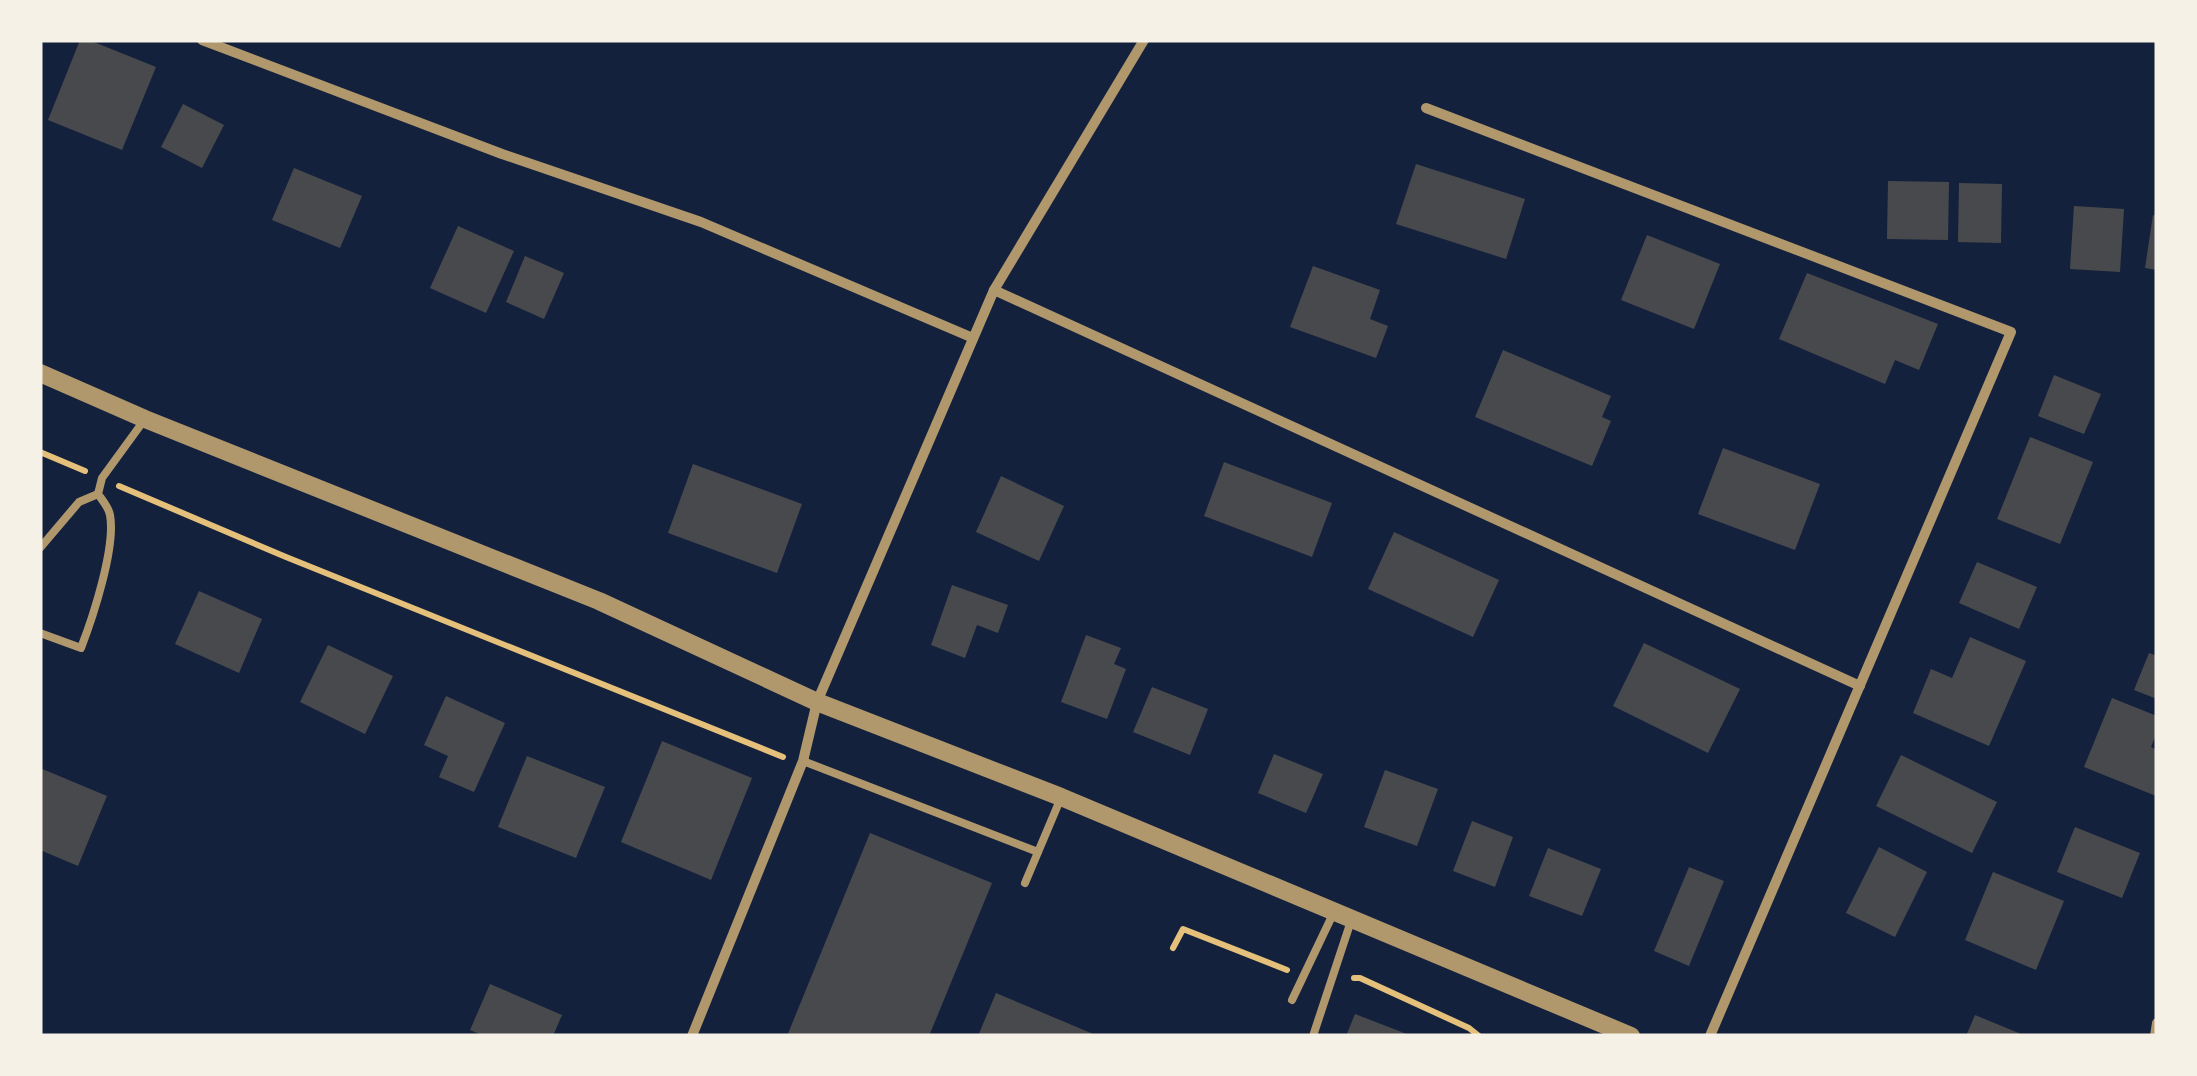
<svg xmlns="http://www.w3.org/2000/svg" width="2197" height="1076" font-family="'DejaVu Sans',sans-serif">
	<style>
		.building { fill: #48494c }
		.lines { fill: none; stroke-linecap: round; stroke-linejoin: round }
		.path { stroke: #e5c07b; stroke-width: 6 }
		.service { stroke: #b1986c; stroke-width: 8 }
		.minor { stroke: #b1986c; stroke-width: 10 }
		.tertiary { stroke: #b1986c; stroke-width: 18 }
	</style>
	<rect width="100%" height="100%" fill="#14213d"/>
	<!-- building -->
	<g class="building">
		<path d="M80 40H89L156 67 122 150 48 120Z"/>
		<path d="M183 104 224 125 202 168 161 147Z"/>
		<path d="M1416 164 1525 199 1506 259 1396 224Z"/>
		<path d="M294 168 362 196 340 248 272 220Z"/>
		<path d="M1888 181 1949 182 1948 240 1887 239Z"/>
		<path d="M1959 183 2002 184 2001 243 1958 242Z"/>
		<path d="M2074 206 2124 209 2120 272 2070 269Z"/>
		<path d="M2153 215 2157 216V270L2145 268Z"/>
		<path d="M458 226 514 251 486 313 430 288Z"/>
		<path d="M1647 235 1720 264 1694 329 1621 300Z"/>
		<path d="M525 256 564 273 544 319 506 302Z"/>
		<path d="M1313 266 1380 290 1370 319 1388 326 1376 358 1290 327Z"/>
		<path d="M1807 273 1938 324 1919 370 1895 360 1885 384 1779 339Z"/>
		<path d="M1503 350 1611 396 1602 417 1611 421 1592 466 1475 417Z"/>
		<path d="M2054 375 2101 394 2084 434 2038 416Z"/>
		<path d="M2030 437 2093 462 2060 544 1997 519Z"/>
		<path d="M1723 448 1820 484 1795 550 1698 514Z"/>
		<path d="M1224 462 1332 503 1312 557 1204 516Z"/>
		<path d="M693 464 802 504 777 573 668 533Z"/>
		<path d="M1001 476 1064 506 1039 561 976 532Z"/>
		<path d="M1394 532 1499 580 1473 637 1368 589Z"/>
		<path d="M1977 562 2037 587 2019 629 1959 603Z"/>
		<path d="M952 585 1008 605 998 633 977 625 965 658 931 645Z"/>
		<path d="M199 591 262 619 239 673 175 644Z"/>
		<path d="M1086 635 1121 648 1114 664 1126 669 1107 719 1061 702Z"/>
		<path d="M1970 637 2026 661 1989 746 1913 713 1931 669 1952 678Z"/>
		<path d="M1644 643 1740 689 1708 753 1613 706Z"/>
		<path d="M328 645 393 676 365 734 300 702Z"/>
		<path d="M2149 653 2157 656V699L2134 690Z"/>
		<path d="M1152 687 1208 709 1190 755 1133 732Z"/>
		<path d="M446 696 505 723 474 792 439 777 448 756 424 745Z"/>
		<path d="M2112 698 2157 716V732L2151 747 2157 750 2156 796 2084 767Z"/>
		<path d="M662 741 752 778 711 880 621 842Z"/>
		<path d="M1274 754 1323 774 1306 813 1258 793Z"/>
		<path d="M1901 755 1997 802 1972 853 1876 806Z"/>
		<path d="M527 756 605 787 576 858 498 827Z"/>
		<path d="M40 768 107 796 78 866 40 850Z"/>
		<path d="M1385 770 1438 789 1417 846 1364 827Z"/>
		<path d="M1472 821 1513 837 1495 887 1453 871Z"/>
		<path d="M2075 827 2140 853 2122 898 2057 872Z"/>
		<path d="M870 833 992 883 929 1036H787Z"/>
		<path d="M1879 847 1927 872 1895 937 1846 913Z"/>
		<path d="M1548 848 1601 869 1582 916 1529 896Z"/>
		<path d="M1689 867 1724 881 1689 966 1654 951Z"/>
		<path d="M1993 872 2064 901 2036 970 1965 940Z"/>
		<path d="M490 984 562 1015 553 1036H484L470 1030Z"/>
		<path d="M996 993 1098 1036H978Z"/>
		<path d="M1355 1014 1412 1036H1346Z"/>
		<path d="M1975 1015 2026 1036H1966Z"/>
	</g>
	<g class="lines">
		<!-- path -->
		<g class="path">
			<path d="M40 452 85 471"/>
			<path d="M119 486 286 557 783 757"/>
			<path d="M1173 948 1183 929 1287 970"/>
			<path d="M1354 978H1360L1469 1028 1479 1036"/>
		</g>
		<!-- service -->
		<g class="service">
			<path d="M40 548 79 502 98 494"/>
			<path d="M40 633 81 648C93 617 116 547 110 515 109 508 103 501 98 494L102 478 145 419"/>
			<path d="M803 761 1038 852"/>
			<path d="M1025 883 1060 800"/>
			<path d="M1292 1000 1333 914"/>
			<path d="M1313 1036 1351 921"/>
		</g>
		<!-- minor -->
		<g class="minor">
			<path d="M202 40 502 154 701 222 973 338"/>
			<path d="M1426 108 2011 332 1710 1036"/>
			<path d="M994 290 1860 686"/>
			<path d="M692 1036 803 761 817 702 994 290 1144 40"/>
			<path d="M2155 1036 2157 1023"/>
		</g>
		<!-- tertiary -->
		<path class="tertiary" d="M40 373 145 419 599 601 817 702 1061 797 1631 1036"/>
	</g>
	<!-- border -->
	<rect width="2197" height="1076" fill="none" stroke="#f6f1e7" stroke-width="85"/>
</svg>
